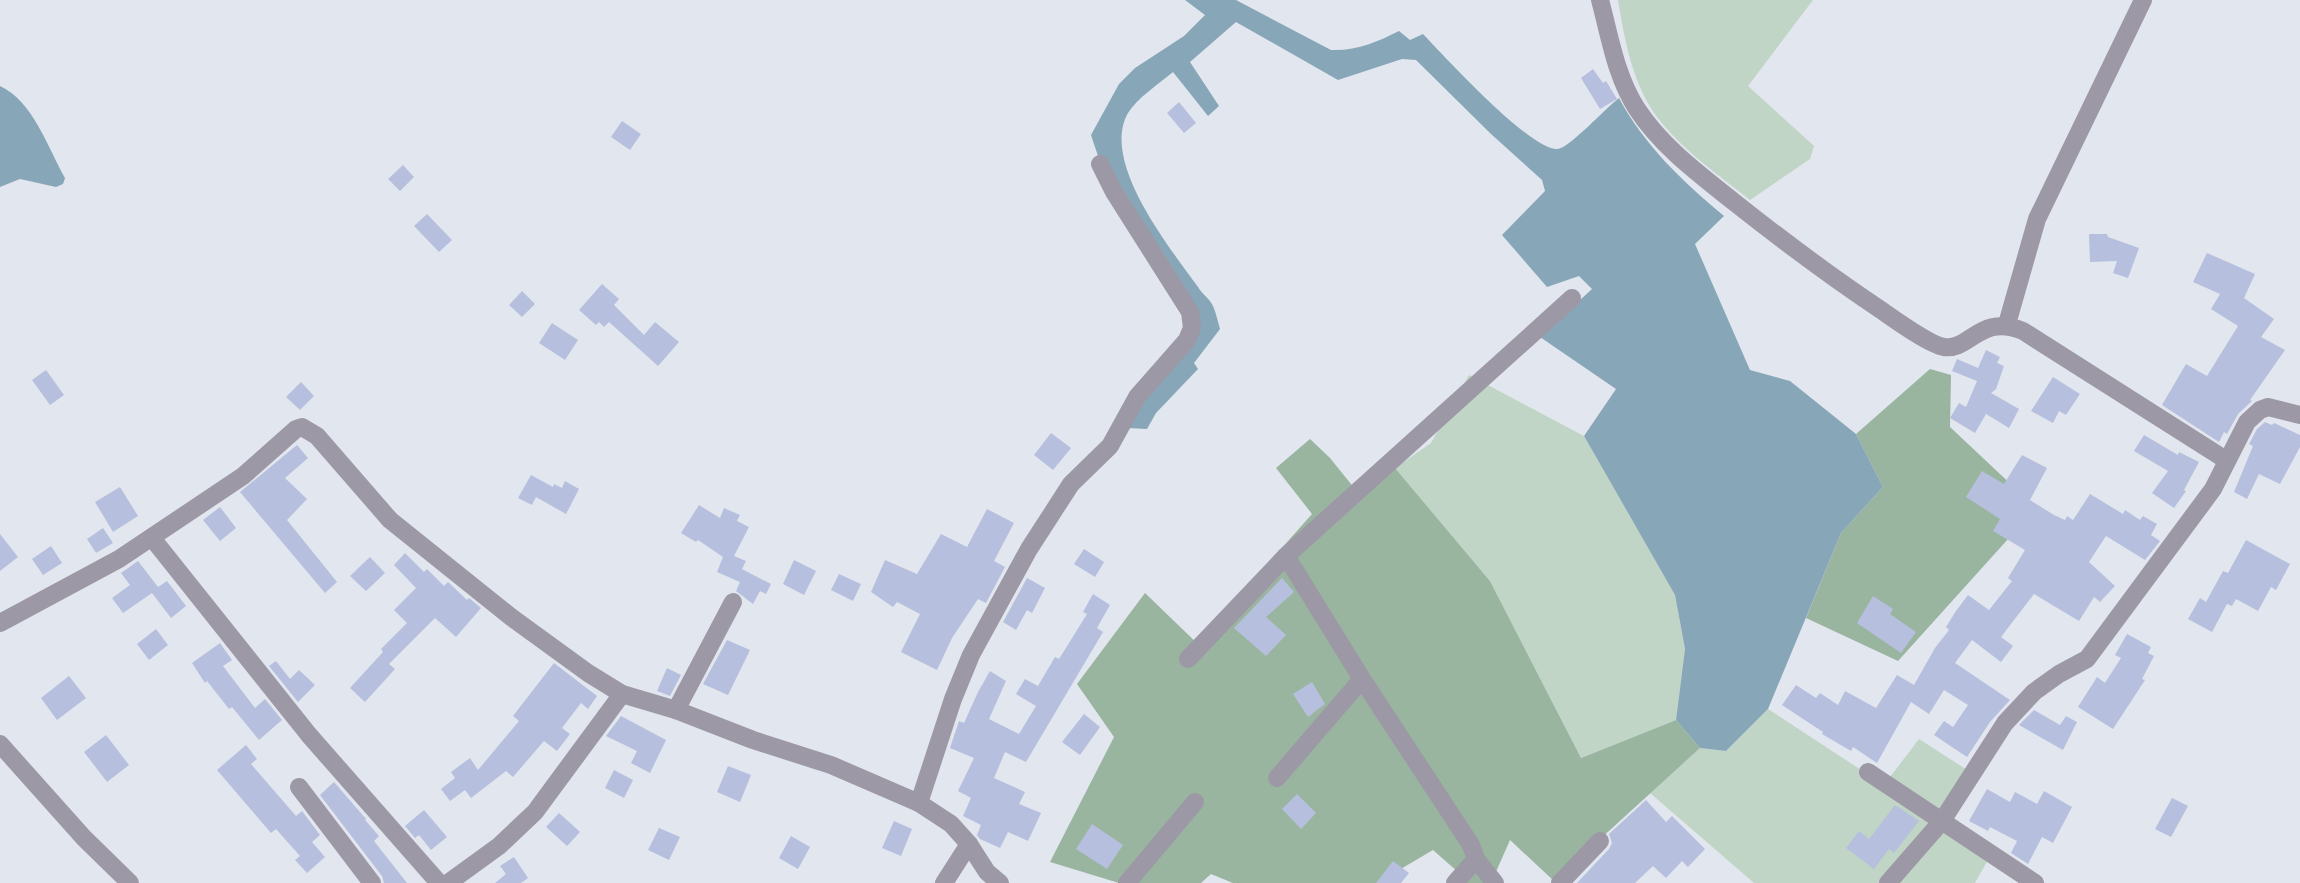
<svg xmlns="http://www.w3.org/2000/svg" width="2300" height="883" font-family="'Times New Roman',serif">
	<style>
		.green { fill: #c0d5c5 }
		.forest { fill: #99b5a0 }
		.water { fill: #87a7b8 }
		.building { fill: #b6c0de }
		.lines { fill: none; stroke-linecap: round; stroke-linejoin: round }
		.minor { stroke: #9c98a5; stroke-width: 18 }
	</style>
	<rect width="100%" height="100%" fill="#e2e6ee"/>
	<!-- green -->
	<g class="green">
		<path d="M1618 0H1813L1748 86 1814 146 1810 159 1750 200C1720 176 1685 152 1661 122 1633 88 1625 42 1618 0Z"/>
		<path d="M1469 375 1584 436 1675 595 1685 649 1676 720 1581 758 1490 581 1395 468 1431 443Z"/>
		<path d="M1768 709 1884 785 1919 739 1975 775 1944 817 1993 851 1975 883H1754L1650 793 1700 748 1726 751Z"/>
	</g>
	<!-- forest -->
	<g class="forest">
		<path d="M1930 369 1951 375 1950 427 2036 508 1898 661 1806 618 1841 533 1883 487 1856 434Z"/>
		<path d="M1310 439 1330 458 1355 489 1395 468 1490 581 1581 758 1676 720 1700 748 1554 881 1510 840 1491 883H1450L1458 872 1433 850 1377 883H1233L1211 874 1201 883H1119L1050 862 1114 737 1077 684 1145 593 1202 648 1265 567 1312 514 1276 468Z"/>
	</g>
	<!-- water -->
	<g class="water">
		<path d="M1185 0H1236L1331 50C1357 51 1377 42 1399 31L1410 40 1423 34C1443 55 1533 153 1558 149 1569 148 1606 108 1619 98 1644 145 1683 182 1724 216L1695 244 1750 370 1790 381 1856 434 1883 487 1841 533 1768 709 1726 751 1700 748 1676 720 1685 649 1675 595 1584 436 1616 389 1540 337 1592 289 1579 276 1547 287 1502 235 1545 191 1542 180 1491 134 1416 60 1402 59 1338 80 1236 22 1190 62 1219 106 1208 116 1173 72C1159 84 1137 98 1128 113 1100 162 1170 248 1198 287 1202 294 1210 299 1213 306 1216 313 1218 322 1220 329L1194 363 1198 369 1156 413 1147 429 1127 428 1132 413 1194 337 1100 162 1091 135 1119 84 1135 68 1184 36 1205 15Z"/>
		<path d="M0 86C33 101 48 148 65 178L63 184 56 187 20 179 0 187Z"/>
	</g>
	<!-- building -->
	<g class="building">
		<path d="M1593 69 1603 83 1606 81 1617 99 1600 109 1581 78Z"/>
		<path d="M1179 102 1196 123 1184 133 1167 113Z"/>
		<path d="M622 121 641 134 630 150 611 137Z"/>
		<path d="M403 165 414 177 400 191 388 179Z"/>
		<path d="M427 214 452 240 439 252 414 226Z"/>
		<path d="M2089 234H2107L2108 237 2139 248 2128 278 2113 273 2117 261 2090 262Z"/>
		<path d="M2207 253 2255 274 2244 298 2274 319 2261 337 2285 350 2250 400 2252 401 2238 414 2227 434 2224 432 2219 442 2162 405 2186 364 2207 376 2238 326 2211 309 2220 294 2193 282Z"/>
		<path d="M602 284 619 299 614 305 644 335 655 322 679 342 658 366 609 322 604 327 599 322 596 325 579 310Z"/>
		<path d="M522 291 535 304 522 317 509 305Z"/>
		<path d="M552 323 578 340 565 360 539 343Z"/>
		<path d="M1986 350 2000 357 1997 363 2004 366 1996 389 1991 393 2019 409 2009 428 1986 414 1975 433 1950 418 1959 403 1966 407 1977 381 1952 371 1957 359 1978 368Z"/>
		<path d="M46 370 64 395 50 405 32 380Z"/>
		<path d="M2053 377 2080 394 2066 415 2059 411 2053 423 2031 411Z"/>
		<path d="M301 382 314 396 300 410 286 397Z"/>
		<path d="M2265 422 2272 425 2274 423 2300 435V447L2280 484 2259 474 2247 499 2234 492 2253 446 2249 444 2257 429Z"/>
		<path d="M1051 433 1071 448 1053 470 1034 455Z"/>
		<path d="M2144 435 2178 455 2179 452 2199 462 2184 490 2186 491 2174 508 2152 493 2168 471 2134 451Z"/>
		<path d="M297 445 308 458 285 478 307 499 287 520 337 582 325 593 240 492Z"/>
		<path d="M2022 455 2047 468 2030 500 2054 515 2065 520 2067 516 2073 520 2090 494 2123 514 2125 510 2140 520 2143 516 2157 524 2151 535 2160 541 2145 560 2106 536 2089 562 2115 586 2100 602 2094 597 2079 621 2034 594 2001 637 2013 646 2001 662 1972 640 1955 663 2010 700 1990 722 1967 757 1934 735 1944 721 1953 727 1968 705 1944 690 1929 714 1911 702 1877 763 1853 747 1851 751 1822 734 1823 732 1782 705 1796 685 1816 698 1820 693 1838 705 1845 691 1876 708 1897 675 1914 685 1935 648 1949 630 1946 627 1956 611 1968 595 1989 610 2012 581 2008 578 2025 550 1993 531 2000 519 1966 497 1982 471 2004 484Z"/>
		<path d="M531 475 553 487 554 484 562 488 565 481 579 489 566 514 536 497 532 505 518 498Z"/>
		<path d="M120 487 138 516 113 532 95 502Z"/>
		<path d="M699 505 720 518 724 508 740 515 737 521 749 527 734 556 746 561 742 569 771 584 766 594 760 591 753 604 736 591 740 582 717 572 723 557 698 540 696 542 681 533Z"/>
		<path d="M220 507 236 528 220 541 203 520Z"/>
		<path d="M987 509 1014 523 994 561 1005 567 986 603 978 599 952 638 937 670 901 652 920 614 897 602 893 607 871 592 885 560 917 574 941 534 967 547Z"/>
		<path d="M103 528 113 543 96 553 87 539Z"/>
		<path d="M0 534 18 557 0 571Z"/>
		<path d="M2246 540 2290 564 2276 590 2271 587 2258 611 2236 599 2232 606 2227 604 2212 632 2188 619 2200 598 2206 602 2223 571 2228 573Z"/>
		<path d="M51 546 62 563 43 575 32 559Z"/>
		<path d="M1084 549 1104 562 1095 577 1074 564Z"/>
		<path d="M405 553 424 572 427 569 444 586 448 582 467 600 469 598 481 608 456 637 435 618 389 664 395 669 365 702 350 688 383 652 381 649 407 623 394 610 416 588 394 565Z"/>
		<path d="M370 557 385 573 366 591 350 576Z"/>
		<path d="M794 560 816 571 804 595 783 584Z"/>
		<path d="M138 561 158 587 167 581 186 606 171 618 152 593 123 613 112 598 130 585 121 573Z"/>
		<path d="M839 574 861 584 853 601 831 590Z"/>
		<path d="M1027 578 1045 588 1032 613 1027 610 1016 630 1003 622Z"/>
		<path d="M1282 578 1294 592 1266 617 1286 635 1266 656 1234 628Z"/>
		<path d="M1093 594 1110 605 1097 628 1103 632 1026 762 1005 752 994 778 1025 792 1019 804 1041 813 1028 841 1008 832 1000 848 980 839 977 835 981 825 963 816 971 798 958 791 974 758 950 748 959 721 964 723 978 692 990 671 1006 681 989 719 1019 734 1036 706 1016 694 1025 679 1038 686 1055 657 1059 659 1087 614 1083 612Z"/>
		<path d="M1873 596 1893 609 1890 614 1916 632 1901 653 1857 623Z"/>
		<path d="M156 629 168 645 149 660 137 644Z"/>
		<path d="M2127 634 2151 647 2148 653 2154 656 2142 679 2145 680 2113 729 2078 707 2097 677 2105 683 2121 658 2115 655Z"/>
		<path d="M727 640 750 650 728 695 703 684Z"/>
		<path d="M220 643 232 660 223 666 255 708 265 699 282 720 259 740 232 707 229 709 207 681 205 683 192 663Z"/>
		<path d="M276 661 290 679 299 670 315 685 298 702 269 666Z"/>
		<path d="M554 663 597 696 588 709 581 703 562 728 570 734 557 751 544 741 513 777 506 771 471 798 465 790 450 801 441 789 455 778 451 772 470 758 478 770 519 721 513 716Z"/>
		<path d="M667 668 681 675 670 696 657 691Z"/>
		<path d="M69 676 86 698 57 720 41 698Z"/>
		<path d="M1312 682 1325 704 1308 717 1293 694Z"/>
		<path d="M2034 710 2060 725 2066 716 2077 722 2063 750 2019 725Z"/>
		<path d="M1084 714 1100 727 1080 755 1062 742Z"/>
		<path d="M621 716 666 740 650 773 631 763 637 751 606 736Z"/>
		<path d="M106 735 129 765 107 782 84 752Z"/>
		<path d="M246 745 257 759 251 764 296 816 302 811 320 835 312 842 325 857 307 873 295 860 300 856 276 829 271 833 217 770Z"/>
		<path d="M728 766 751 775 740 802 717 792Z"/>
		<path d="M614 770 633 780 624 798 605 788Z"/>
		<path d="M334 782 366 819 365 820 379 836 374 841 407 883H384L382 876 320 795Z"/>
		<path d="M1987 789 2010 802 2015 792 2037 804 2044 791 2072 807 2053 843 2042 837 2028 864 2011 853 2017 841 1990 827 1988 831 1969 821Z"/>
		<path d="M1297 794 1316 813 1301 829 1282 809Z"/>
		<path d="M2172 798 2188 806 2171 837 2155 829Z"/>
		<path d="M1646 800 1666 822 1672 816 1705 849 1688 867 1682 861 1666 878 1653 866 1635 883H1577L1609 849 1612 843 1609 834Z"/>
		<path d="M1895 805 1919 821 1894 853 1889 849 1874 869 1846 848 1859 831 1869 839Z"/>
		<path d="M424 810 447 837 431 850 419 835 415 838 405 826Z"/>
		<path d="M559 813 580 832 567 846 546 827Z"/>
		<path d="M894 821 912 829 901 856 882 848Z"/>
		<path d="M1092 824 1123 845 1107 869 1076 849Z"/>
		<path d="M659 828 680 837 669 860 648 850Z"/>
		<path d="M791 836 810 847 798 869 779 858Z"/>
		<path d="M514 857 528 878 521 883H495L506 874 500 866Z"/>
		<path d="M1393 861 1409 873 1401 883H1376Z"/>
	</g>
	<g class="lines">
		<!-- minor -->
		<g class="minor">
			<path d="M1600 0C1610 37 1616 77 1637 109 1662 147 1699 174 1734 202 1782 240 1830 276 1881 310 1894 319 1930 345 1944 347 1970 351 1980 313 2023 331L2226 460"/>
			<path d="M2007 324 2037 219 2143 0"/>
			<path d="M152 538 309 735 439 883"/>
			<path d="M1286 556 1362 679"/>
			<path d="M0 623 119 559 243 476 296 429 302 427 317 436 390 520 511 617 588 673 622 694 676 710 753 740 831 765 919 803 951 824 969 844 987 872 1000 883"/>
			<path d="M1188 659 1286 556 1572 298"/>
			<path d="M676 710 733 602"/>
			<path d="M0 744 84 838 130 883"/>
			<path d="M1868 772 2035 883"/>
			<path d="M1277 778 1362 679 1471 845 1476 859 1455 883"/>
			<path d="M299 787 372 883"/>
			<path d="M919 803 953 699 971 655 1029 549 1071 484 1110 446 1137 397 1187 340 1192 328 1190 312 1114 192 1100 164"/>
			<path d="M1476 859 1495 883"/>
			<path d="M448 883 499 846 535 812 622 694"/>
			<path d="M944 883 969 844"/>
			<path d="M1127 883 1195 802"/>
			<path d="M1560 883 1600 841"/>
			<path d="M1888 883 1942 821 2005 723 2034 692 2059 674 2087 659 2213 489 2247 422 2260 410 2268 407 2300 415"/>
		</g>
	</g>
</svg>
